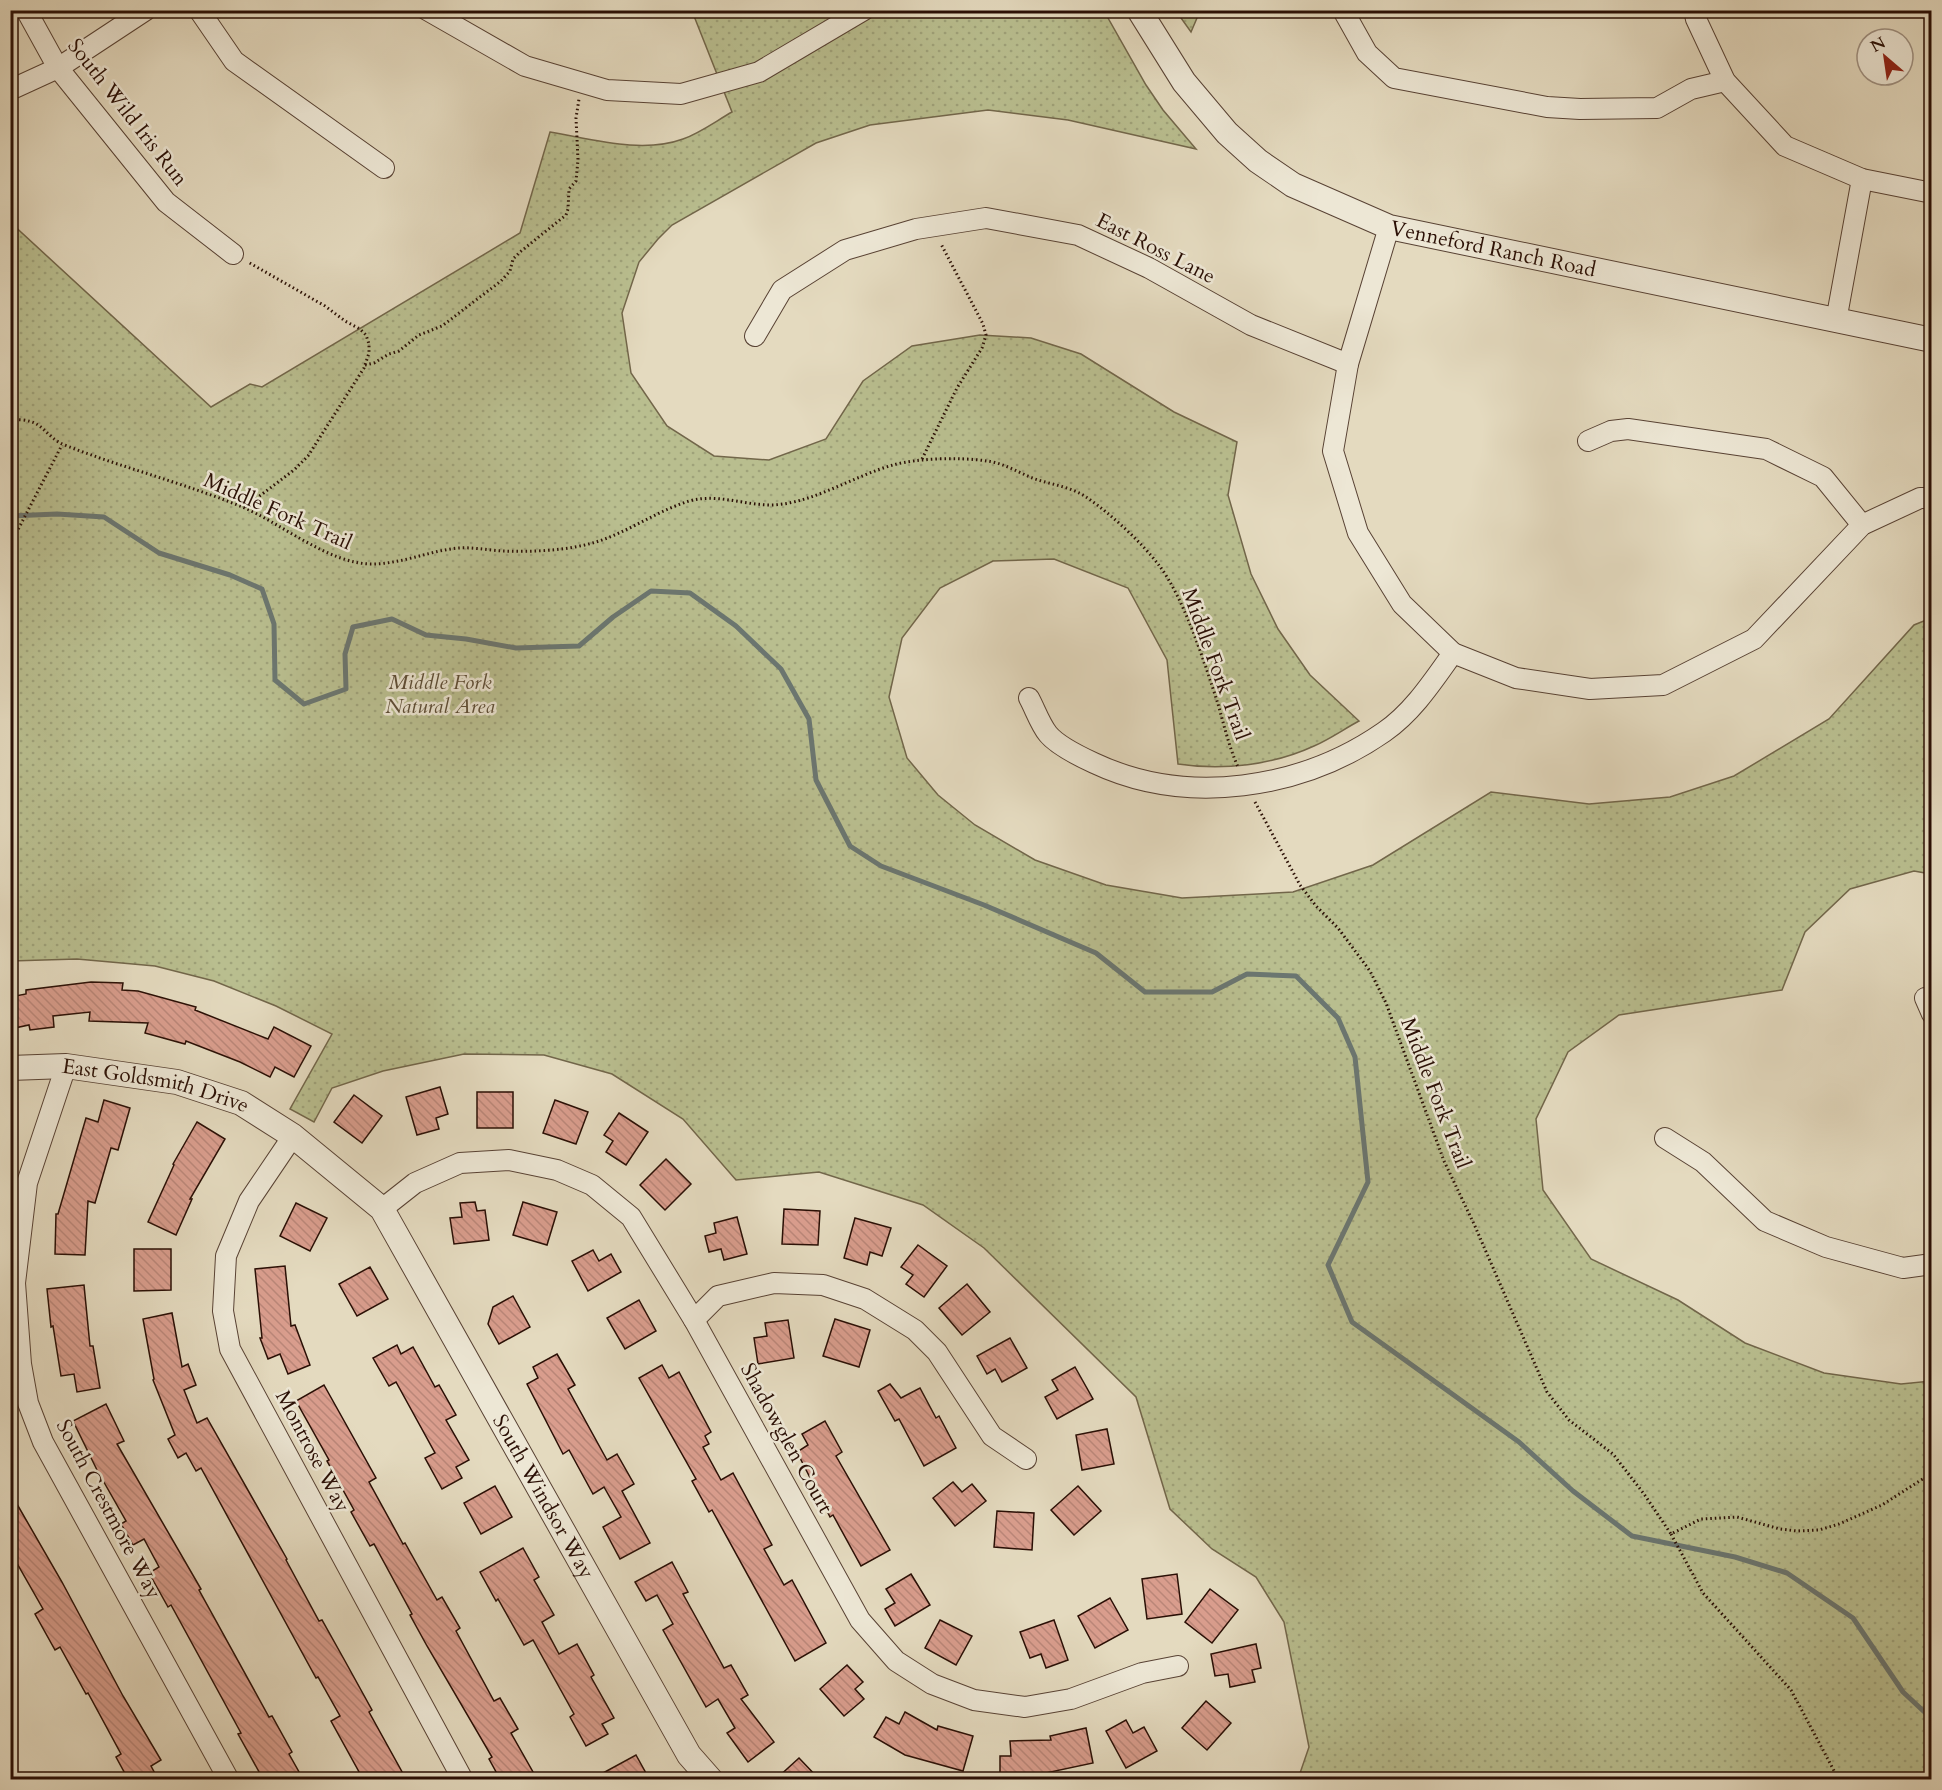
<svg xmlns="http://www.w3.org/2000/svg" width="1942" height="1790" font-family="Cardo,serif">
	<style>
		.grass { fill: url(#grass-dots); stroke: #72664a; stroke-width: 1.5 }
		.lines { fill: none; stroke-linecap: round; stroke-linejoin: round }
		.stream { stroke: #6b7670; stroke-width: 5 }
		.building { fill: url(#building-back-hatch); stroke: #2a0f05; stroke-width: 1.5 }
		.minor-casing { stroke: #584234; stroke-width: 22 }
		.tertiary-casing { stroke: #584234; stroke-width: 26 }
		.path { stroke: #2a0f05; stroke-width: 3; stroke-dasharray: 1.5 3; stroke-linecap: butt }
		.minor { stroke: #ede7d5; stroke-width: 20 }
		.tertiary { stroke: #ede7d5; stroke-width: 24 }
		.labels { text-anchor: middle; stroke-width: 5; stroke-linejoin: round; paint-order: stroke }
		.street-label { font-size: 21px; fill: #2a0f05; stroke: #ede7d5 }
		.park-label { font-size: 21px; font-style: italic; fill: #5c4c35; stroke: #ede7d5 }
	</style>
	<defs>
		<pattern id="grass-dots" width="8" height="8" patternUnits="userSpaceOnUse" patternTransform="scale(1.5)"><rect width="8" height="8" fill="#b9be8f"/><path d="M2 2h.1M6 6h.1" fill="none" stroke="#9fa27a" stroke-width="1.8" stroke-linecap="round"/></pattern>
		<pattern id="building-back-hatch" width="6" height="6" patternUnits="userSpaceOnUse" patternTransform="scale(1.5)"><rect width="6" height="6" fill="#d99d8d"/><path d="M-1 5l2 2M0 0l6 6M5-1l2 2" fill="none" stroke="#ba8678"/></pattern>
	</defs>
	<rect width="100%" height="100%" fill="#e4dabf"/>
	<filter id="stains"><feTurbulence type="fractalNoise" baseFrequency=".00333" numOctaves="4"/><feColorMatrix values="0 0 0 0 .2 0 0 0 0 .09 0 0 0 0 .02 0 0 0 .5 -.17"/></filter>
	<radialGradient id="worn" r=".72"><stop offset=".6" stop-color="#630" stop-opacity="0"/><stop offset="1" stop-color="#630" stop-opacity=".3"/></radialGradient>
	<!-- grass -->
	<g class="grass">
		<path d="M895 10 907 17 918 10 1104 11 1146 85 1163 110 1196 149 1068 120 988 110 870 125 816 143 672 225 658 239 639 262 622 313 631 373 667 426 714 456 769 460 826 439 863 381 912 346 980 335 1031 338 1081 354 1174 412 1237 442 1228 495 1251 574 1278 629 1310 675 1359 721C1344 729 1330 739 1314 746 1273 765 1223 771 1178 764L1167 660 1128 588 1054 559 993 561 940 588 902 638 889 697 907 758 938 795 975 825 1035 860 1106 885 1182 898 1293 892 1373 865 1491 792 1589 804 1670 797 1734 776 1829 719 1914 625 1931 618V874L1914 871 1850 889 1805 932 1782 990 1619 1015 1568 1052 1536 1119 1543 1190 1591 1259 1678 1300 1745 1343 1824 1373 1901 1384 1931 1381V1779H1298L1309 1747 1284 1622 1256 1577 1212 1549 1170 1509 1136 1397 984 1248 923 1205 819 1172 736 1180 683 1119 612 1074 544 1055 464 1054 383 1071 332 1088 314 1122 290 1109 332 1034 276 1006 214 981 155 966 77 959 11 961 10 222 211 407 250 384 262 387 520 233 550 132C592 139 642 154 683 139 700 133 716 121 732 112L692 11Z"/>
		<path d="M1176 11H1200L1191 32Z"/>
	</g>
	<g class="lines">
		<!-- stream -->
		<path class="stream" d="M10 516 57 514 104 517 159 553 230 575 262 589 274 624 275 680 304 704 346 689 345 654 353 627 392 619 426 635 466 639 516 648 579 646 613 617 651 591 690 593 736 626 781 669 809 719 816 780 850 846 881 866 984 905 1096 953 1145 992H1212L1247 974 1296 976 1338 1018 1355 1057 1368 1182 1328 1265 1352 1322 1519 1442 1573 1491 1632 1536 1735 1557 1787 1573 1853 1618 1903 1692 1932 1719"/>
	</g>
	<!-- building -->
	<g class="building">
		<path d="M91 982 123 983 122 990 138 991 196 1007 195 1010 268 1039 274 1027 311 1046 294 1077 275 1067 270 1077 240 1062 186 1041 185 1044 145 1033 148 1023 89 1021 90 1012 53 1016 54 1027 30 1030 29 1025 10 1029V997L26 994V990Z"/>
		<path d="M440 1087 448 1114 436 1118 439 1129 417 1135 406 1097Z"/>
		<rect x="477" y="1092" width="36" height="36"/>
		<path d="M354 1095 382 1116 362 1143 334 1122Z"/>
		<path d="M104 1100 130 1108 118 1150 111 1148 95 1203 88 1201 85 1255 55 1254 56 1214H58L86 1118 98 1122Z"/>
		<path d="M555 1100 588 1112 576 1144 543 1133Z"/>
		<path d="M619 1113 648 1132 626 1165 606 1152 613 1141 604 1135Z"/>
		<path d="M197 1122 225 1139 190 1199H192L176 1235 148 1222 174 1165 173 1164Z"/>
		<path d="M666 1159 691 1184 665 1210 640 1185Z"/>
		<path d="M475 1202 477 1211 485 1210 489 1240 454 1244 450 1218 462 1217 460 1203Z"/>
		<path d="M523 1202 557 1212 547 1245 513 1235Z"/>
		<path d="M296 1203 327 1218 310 1251 280 1236Z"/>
		<path d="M784 1209 820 1211 818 1245 782 1244Z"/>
		<path d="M737 1217 747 1254 724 1260 721 1249 709 1252 705 1236 716 1233 714 1223Z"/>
		<path d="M855 1218 891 1228 882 1256 870 1252 867 1265 844 1258Z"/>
		<path d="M918 1245 947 1266 924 1297 906 1284 913 1275 901 1267Z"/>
		<path d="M134 1249H171V1290L134 1291Z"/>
		<path d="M593 1250 599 1261 611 1254 621 1272 588 1291 572 1261Z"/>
		<path d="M285 1266 291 1326 295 1325 310 1365 288 1374 280 1354 268 1359 260 1338H262L255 1269Z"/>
		<path d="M370 1267 388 1299 357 1316 339 1284Z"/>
		<path d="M967 1284 990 1312 962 1335 939 1308Z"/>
		<path d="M84 1285 90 1346H93L100 1388 77 1392 74 1374 61 1376 53 1326 51 1327 47 1289Z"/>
		<path d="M513 1296 530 1327 499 1344 488 1324 493 1307Z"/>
		<path d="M639 1300 656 1331 625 1349 607 1318Z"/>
		<path d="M172 1313 182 1367 188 1364 196 1385 184 1390 197 1423 207 1418 287 1559 286 1560 319 1621 322 1620 345 1661 372 1710 369 1712 406 1779H363L331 1721 340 1716 318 1677 316 1678 201 1468 196 1471 186 1453 178 1458 168 1439 175 1435 153 1380 154 1379 143 1319Z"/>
		<path d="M835 1319 870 1330 859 1367 823 1356Z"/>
		<path d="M788 1320 794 1358 758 1364 754 1338 767 1336 765 1323Z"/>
		<path d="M1010 1338 1027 1368 1002 1382 995 1369 987 1374 977 1356Z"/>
		<path d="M397 1345 401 1354 413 1347 435 1387 439 1385 456 1415 446 1420 469 1460 456 1467 462 1478 442 1489 425 1458 435 1453 396 1382 389 1386 373 1358Z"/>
		<path d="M557 1354 575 1385 568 1389 607 1460 617 1454 634 1484 622 1491 650 1543 620 1559 603 1527 621 1517 604 1487 593 1494 569 1450 563 1454 527 1384 538 1378 533 1367Z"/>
		<path d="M662 1365 669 1378 679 1372 711 1432 705 1436 709 1444 703 1447 721 1480 733 1473 772 1545 764 1549 784 1585 792 1580 826 1643 795 1661 712 1510 709 1512 692 1481 696 1479 639 1378Z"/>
		<path d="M1075 1367 1093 1399 1057 1419 1045 1397 1058 1390 1052 1380Z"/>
		<path d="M890 1384 901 1398 920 1388 936 1418 939 1416 956 1448 924 1466 899 1419 895 1421 878 1391Z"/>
		<path d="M324 1385 376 1478 369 1482 403 1544 405 1543 437 1600 442 1597 460 1628 456 1631 494 1701 500 1698 518 1729 511 1733 537 1779H500L489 1759 492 1757 427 1646 410 1615 412 1614 374 1544 370 1546 351 1512 354 1510 327 1461 329 1460 296 1401Z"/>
		<path d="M106 1404 124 1441 117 1444 201 1589 199 1590 269 1717 272 1716 292 1752 289 1754 303 1779H263L238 1734 241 1733 171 1605 168 1607 149 1573 159 1567 144 1539 133 1545 121 1524 126 1521 97 1470 73 1421Z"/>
		<path d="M825 1421 842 1452 836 1456 890 1550 861 1566 833 1515 830 1517 797 1452 808 1445 802 1434Z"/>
		<path d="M1107 1429 1114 1464 1082 1470 1076 1435Z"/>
		<path d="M953 1482 962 1492 972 1484 986 1501 955 1526 933 1498Z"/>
		<path d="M495 1486 512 1517 481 1534 464 1503Z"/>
		<path d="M1078 1486 1101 1511 1074 1535 1051 1510Z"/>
		<path d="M10 1492 62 1582 123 1696 161 1760 151 1766 158 1779H128L116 1757 121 1754 88 1693 86 1694 60 1647 55 1650 35 1614 43 1609 10 1551Z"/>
		<path d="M997 1511 1034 1513 1032 1550 994 1547Z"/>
		<path d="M523 1548 539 1577 534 1580 554 1615 542 1622 559 1654 577 1644 594 1675 591 1677 614 1718 602 1724 608 1734 586 1746 570 1717 574 1714 533 1640 524 1645 498 1599 496 1601 480 1572Z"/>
		<path d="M672 1562 688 1592 683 1594 724 1668 731 1665 748 1695 741 1699 774 1742 748 1762 727 1733 735 1728 718 1699 706 1707 663 1630 673 1624 657 1595 646 1601 635 1582Z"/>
		<path d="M911 1574 930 1605 895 1626 885 1609 895 1603 886 1589Z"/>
		<path d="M1177 1574 1182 1614 1147 1619 1142 1579Z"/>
		<path d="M1210 1589 1238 1610 1212 1643 1185 1622Z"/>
		<path d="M1110 1598 1128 1630 1095 1648 1078 1616Z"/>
		<path d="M940 1620 972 1636 956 1665 925 1648Z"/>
		<path d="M1054 1620 1068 1660 1046 1668 1041 1654 1030 1658 1020 1632Z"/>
		<path d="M1256 1644 1261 1668 1252 1670 1255 1682 1230 1687 1228 1674 1215 1676 1211 1654Z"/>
		<path d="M847 1665 863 1682 855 1689 864 1699 844 1716 820 1689Z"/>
		<path d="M1206 1701 1231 1723 1207 1750 1182 1728Z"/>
		<path d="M905 1712 937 1730 938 1726 973 1736 963 1771 905 1755 874 1737 886 1717 899 1724Z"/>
		<path d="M1126 1720 1133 1733 1144 1727 1157 1751 1126 1768 1106 1731Z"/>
		<path d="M1086 1728 1093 1763 1036 1775V1779H1000V1756H1011L1010 1741 1051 1740 1050 1736Z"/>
		<path d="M636 1755 647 1775 638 1779H592Z"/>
		<path d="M799 1758 819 1779H776Z"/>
	</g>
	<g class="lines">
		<defs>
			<g id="minor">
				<path d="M26 10 58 68 166 202 233 254"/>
				<path d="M199 10 234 61 384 168"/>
				<path d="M427 10 525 66 607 90 681 94 759 72 864 10"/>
				<path d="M1694 10 1696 19 1725 81 1785 146 1862 179 1932 193"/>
				<path d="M1344 12 1367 53 1394 78 1547 107 1580 109 1657 108 1691 89 1725 81"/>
				<path d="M10 90 58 68 146 10"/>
				<path d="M1389 227 1348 364 1333 451 1358 533 1402 604 1453 653 1516 678 1590 689 1663 685 1754 639 1862 525 1920 498H1932"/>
				<path d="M1836 321 1862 179"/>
				<path d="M755 336 782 290 845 250 916 229 986 218 1078 235 1149 268 1251 325 1348 364"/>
				<path d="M1588 441 1611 431 1628 429 1766 449 1823 477 1862 525"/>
				<path d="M1029 698C1035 709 1040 724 1048 734 1057 745 1081 757 1094 763 1187 807 1302 789 1384 732 1413 712 1433 681 1453 653"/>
				<path d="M1925 998 1932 1014"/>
				<path d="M66 1066 27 1183 15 1283 21 1364 28 1403 43 1442 229 1780"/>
				<path d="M293 1136 249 1201 226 1256 223 1311 230 1349 463 1780"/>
				<path d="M1665 1138 1703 1162 1765 1221 1826 1247 1903 1268 1932 1264"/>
				<path d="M382 1209 415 1183 460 1163 509 1160 557 1170 592 1185 631 1217 694 1320 860 1620 896 1661 932 1684 974 1700 1025 1707 1071 1699 1142 1673 1178 1666"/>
				<path d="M694 1320 718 1296 774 1283 823 1285 865 1299 915 1330 937 1352 992 1436 1026 1459"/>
			</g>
			<g id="tertiary">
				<path id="s1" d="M1139 10 1184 82 1227 133 1258 161 1293 185 1389 227 1932 340"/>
				<path id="s2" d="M10 1068 66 1066 177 1082 241 1103 293 1136 382 1209 689 1755 711 1780"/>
			</g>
		</defs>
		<!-- minor casing -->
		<use href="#minor" class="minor-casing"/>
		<!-- tertiary casing -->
		<use href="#tertiary" class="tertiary-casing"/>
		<!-- path -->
		<g class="path">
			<path d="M365 365 374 363 389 354 399 351 419 335 442 326 501 281 510 271 513 259 520 252 566 215 568 209 569 189 576 181 578 160 576 118 579 99"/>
			<path d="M10 420C46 417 42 437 67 446 124 468 183 483 240 506 280 522 328 564 372 564 401 564 429 551 458 548 472 547 487 550 502 551 532 552 566 551 596 542 628 532 657 511 689 501 721 492 751 509 783 504 819 499 857 475 893 465 918 458 961 457 987 461 1004 463 1019 473 1035 479 1053 485 1073 487 1089 499 1112 515 1141 542 1158 564 1184 597 1205 664 1218 704 1224 725 1229 747 1238 767"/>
			<path d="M922 459 957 388 982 348 986 335 983 324 941 244"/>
			<path d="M245 507 294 470 308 456 364 368 369 353V344L366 335 360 329 345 321 325 306 248 262"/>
			<path d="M10 545 62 445"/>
			<path d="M1255 802 1300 885 1316 906 1338 928 1370 971 1386 1003 1444 1161 1474 1224 1547 1392 1569 1420 1613 1454 1644 1494 1671 1534 1701 1519 1737 1517 1780 1529 1797 1531 1819 1530 1839 1524 1882 1505 1932 1473"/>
			<path d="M1671 1534 1703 1593 1791 1690 1839 1780"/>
		</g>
		<!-- minor -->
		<use href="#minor" class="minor"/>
		<!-- tertiary -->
		<use href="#tertiary" class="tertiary"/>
	</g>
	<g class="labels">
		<!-- street labels -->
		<g class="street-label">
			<text transform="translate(128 112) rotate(52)" y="7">South Wild Iris Run</text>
			<text transform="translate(1156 248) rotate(27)" y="7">East Ross Lane</text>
			<text dy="7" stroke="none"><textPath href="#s1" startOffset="447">Venneford Ranch Road</textPath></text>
			<text transform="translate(278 511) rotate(24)" y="7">Middle Fork Trail</text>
			<text transform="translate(1216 664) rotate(70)" y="7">Middle Fork Trail</text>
			<text dy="7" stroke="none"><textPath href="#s2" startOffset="148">East Goldsmith Drive</textPath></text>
			<text transform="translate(1436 1093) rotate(69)" y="7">Middle Fork Trail</text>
			<text transform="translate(787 1438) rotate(61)" y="7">Shadowglen Court</text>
			<text transform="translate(313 1451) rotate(62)" y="7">Montrose Way</text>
			<text dy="7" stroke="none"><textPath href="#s2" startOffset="742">South Windsor Way</textPath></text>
			<text transform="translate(109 1509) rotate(62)" y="7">South Crestmore Way</text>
		</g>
		<!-- park labels -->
		<g class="park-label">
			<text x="440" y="689">Middle Fork<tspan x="440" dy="24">Natural Area</tspan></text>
		</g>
	</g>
	<!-- margin -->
	<rect width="1942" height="1790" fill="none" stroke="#e4dabf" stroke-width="36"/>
	<rect x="12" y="12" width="1918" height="1766" fill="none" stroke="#2a0f05" stroke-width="3"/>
	<rect x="18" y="18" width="1906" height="1754" fill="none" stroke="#2a0f05" stroke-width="1.5"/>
	<!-- north arrow -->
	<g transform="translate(1885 57) rotate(331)"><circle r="28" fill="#ede7d5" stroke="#9f9182" stroke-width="1.5"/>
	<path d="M0-4.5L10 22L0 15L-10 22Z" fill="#8f2418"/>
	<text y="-9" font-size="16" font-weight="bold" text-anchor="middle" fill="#2a0f05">N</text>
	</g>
	<rect width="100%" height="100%" filter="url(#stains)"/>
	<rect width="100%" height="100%" fill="url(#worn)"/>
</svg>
